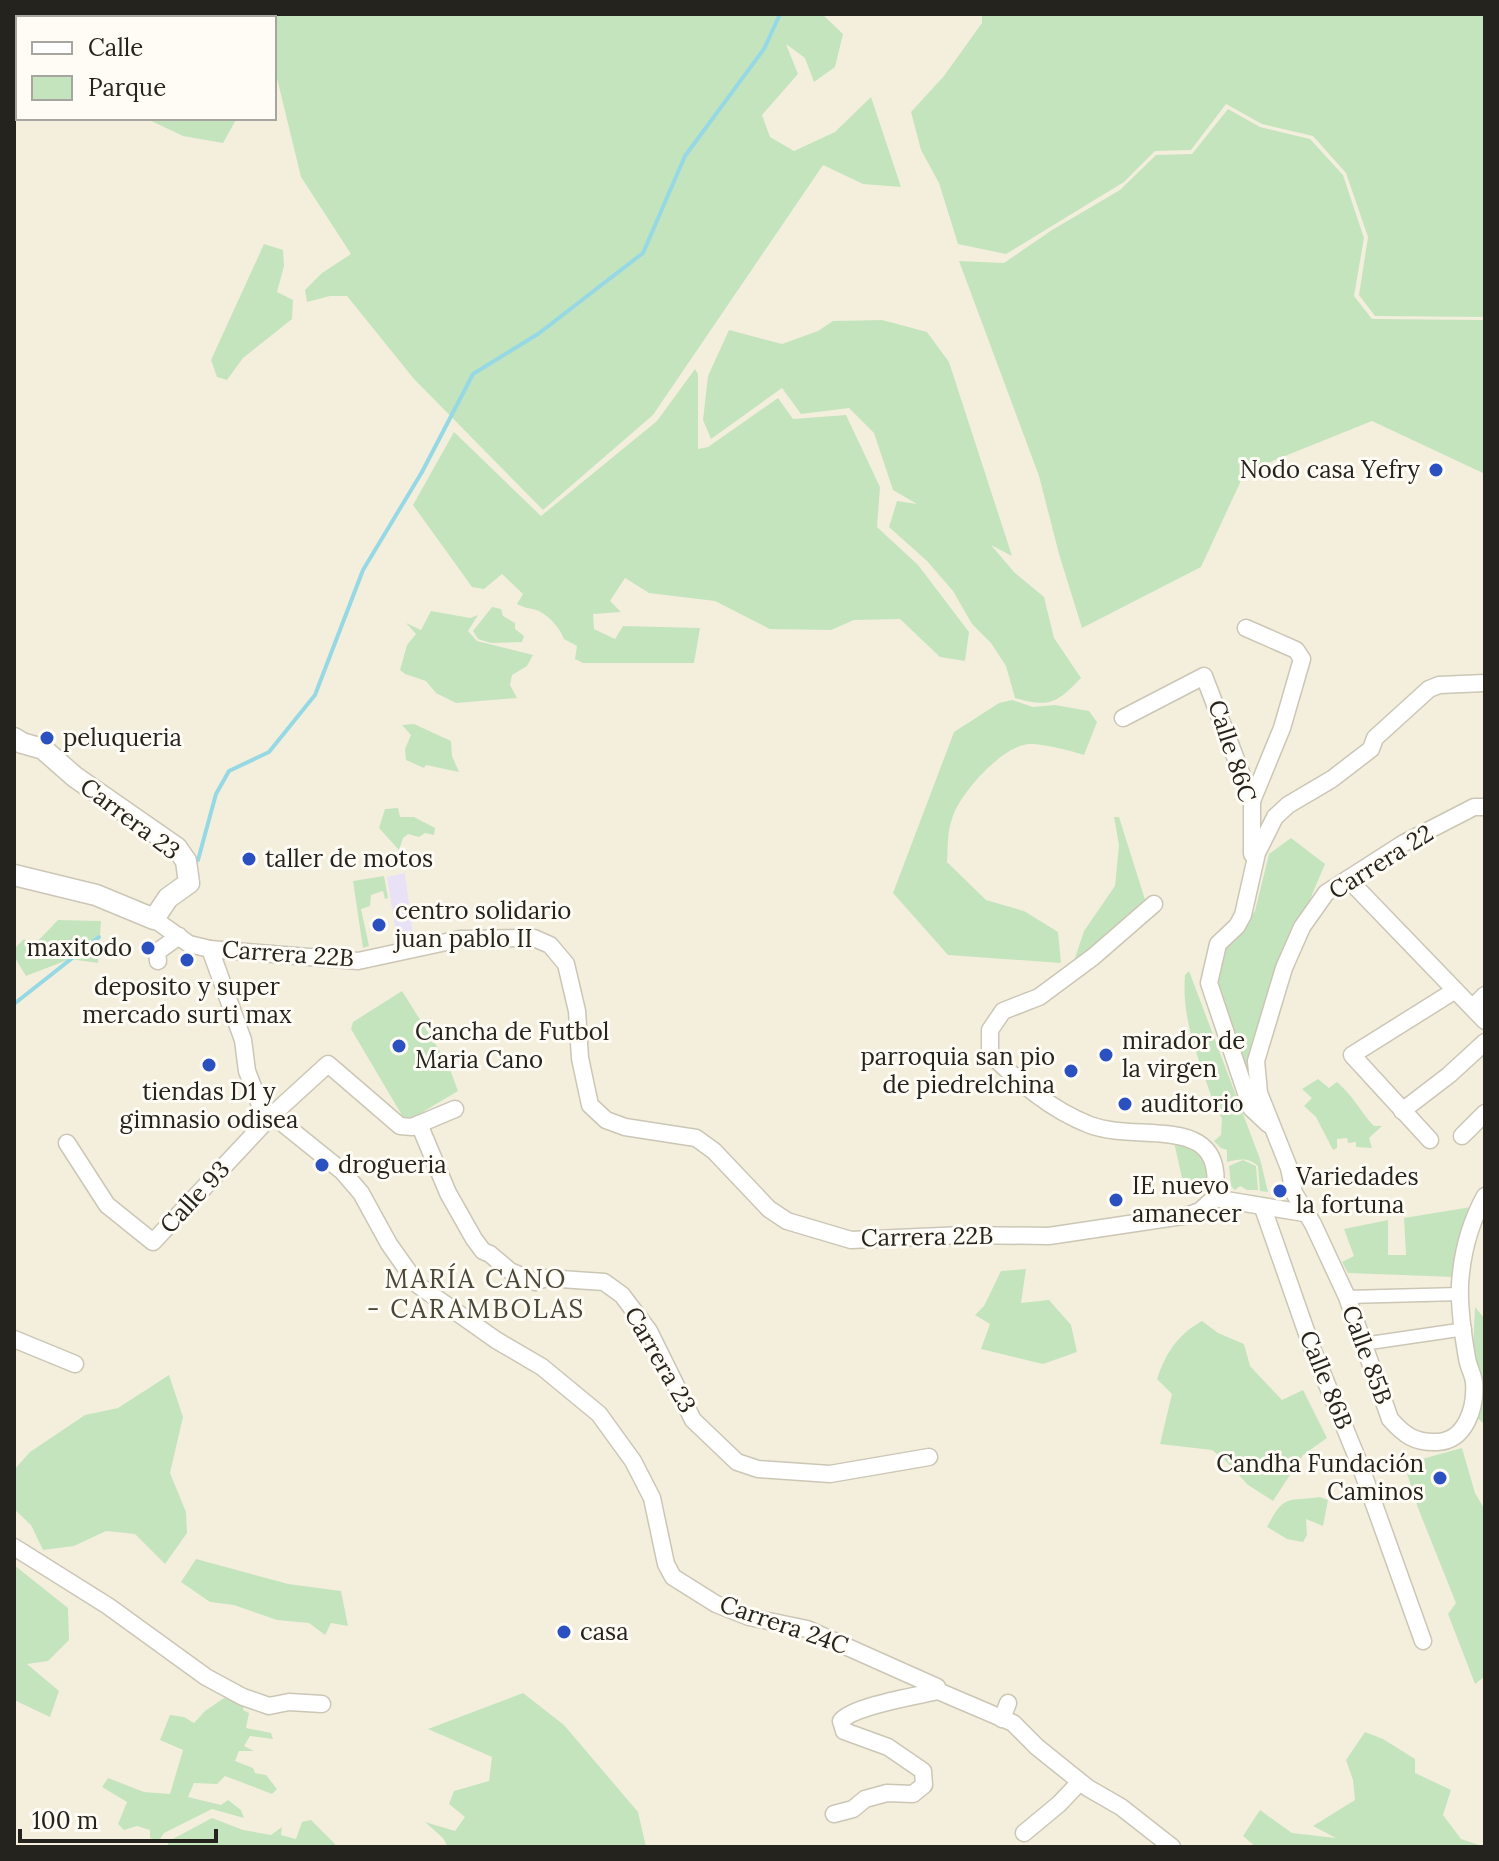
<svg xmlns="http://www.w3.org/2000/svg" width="1499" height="1861" font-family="Lora,serif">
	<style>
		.commercial { fill: #e9e1f6 }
		.green { fill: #c4e4be }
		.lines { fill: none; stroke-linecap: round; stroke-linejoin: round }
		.stream { stroke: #96d9e4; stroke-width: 4 }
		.pedestrian-casing { stroke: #cbc6b5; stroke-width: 15 }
		.minor-casing { stroke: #cbc6b5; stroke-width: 19 }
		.tertiary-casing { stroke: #cbc6b5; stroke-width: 23 }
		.pedestrian { stroke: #fff; stroke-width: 12 }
		.minor { stroke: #fff; stroke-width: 16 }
		.tertiary { stroke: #fff; stroke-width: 20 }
		.poi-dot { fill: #2b50bf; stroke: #fefcf5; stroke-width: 3 }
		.labels { text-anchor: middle; stroke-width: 6; stroke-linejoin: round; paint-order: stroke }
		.poi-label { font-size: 24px; fill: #25231d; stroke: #fefcf5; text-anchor: start }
		.street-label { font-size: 24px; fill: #25231d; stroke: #fefcf5 }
		.neighbourhood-label { font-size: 26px; letter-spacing: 2px; fill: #4b4738; stroke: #fefcf5 }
	</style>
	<rect width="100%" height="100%" fill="#f4efdd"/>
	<!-- commercial -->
	<path class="commercial" d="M405 873 413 935 397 940 387 877Z"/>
	<!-- green -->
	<g class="green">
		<path d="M71 14H822L843 34 835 67 814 82 805 58 786 44 798 74 762 115 770 137 794 151 835 132 871 97 901 187 863 184 823 165 653 415 543 510 414 379 347 296H330L307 302 305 290 322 273 351 254 301 177 274 66V18H69Z"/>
		<path d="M982 14H1485V317L1375 316 1359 295 1368 237 1346 173 1313 136 1262 124 1226 104 1191 150 1155 151 1124 182 1006 254 958 244 939 183 921 150 911 112 944 76 982 23Z"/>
		<path d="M1228 109 1260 127 1310 139 1343 175 1364 238 1354 296 1372 319 1485 320V474L1372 421 1245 472 1201 567 1082 628 1059 554 1039 476 959 261 1004 263 1052 230 1120 190 1156 155 1192 154Z"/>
		<path d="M145 118H237L223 143 183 136Z"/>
		<path d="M264 244 283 250 284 266 277 292 293 300 292 319 243 358 227 380 217 377 211 360Z"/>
		<path d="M882 320 927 332 949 362 1012 556 991 545 1014 572 1044 597 1054 638 1081 678C1057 703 1050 708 1015 698L1006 666 991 643 972 624 953 591 927 561 889 527 897 501 917 504 893 490 874 433 849 408 801 414 782 388 711 439 703 420 708 376 729 330 782 344 818 331 833 321Z"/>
		<path d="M695 369 698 374V449L708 447 778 398 793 419 846 415 880 487 877 527 918 565 969 632 965 661 940 657 900 619 854 620 831 630 770 629 715 601 649 593 625 578 610 601 621 612 593 614 594 629 615 639 623 626 700 628 694 663H583L575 659 577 646 564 639C560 628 548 614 536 610 529 608 524 608 517 604L523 594 502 574 484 589 472 587 413 505 454 432 541 516 657 421Z"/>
		<path d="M492 607 501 609 503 616 515 623V629L524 636 522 642 491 643 478 639 473 631Z"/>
		<path d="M431 611 470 618 478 615 468 631 477 641 533 655 527 666 512 675 510 685 517 698 456 703 436 693 426 681 405 674 400 670 407 645 416 634 406 623 421 630Z"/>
		<path d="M1012 700 1033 707 1055 705 1089 711 1097 722 1084 755C1073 751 1040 743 1029 744 1002 746 959 794 952 819 947 832 948 848 947 862L986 900 1024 911 1058 932 1061 963 948 955 893 893 954 732 999 703Z"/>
		<path d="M414 724 451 741 452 756 459 772 426 765 424 768 406 760 405 749 411 735 402 725Z"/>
		<path d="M398 808 400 817H414L435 828 434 835 425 833 419 837 408 834 403 838 399 850 379 828 385 809Z"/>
		<path d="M1114 817H1119L1147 906 1074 961 1084 931 1115 886 1119 845Z"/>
		<path d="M1291 838 1325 864 1300 923 1252 1097 1233 1044 1215 973 1220 951 1242 930 1255 911 1269 854Z"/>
		<path d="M384 876 388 898 385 899 383 891 371 895 370 906 361 909 369 946 363 948 353 881Z"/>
		<path d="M58 920 101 921 98 963 70 959 26 976 15 958 14 949 24 939 33 946Z"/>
		<path d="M1189 971 1260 1159 1268 1192 1260 1191 1258 1166C1248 1157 1240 1159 1227 1162V1150L1221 1148 1214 1141 1221 1135 1222 1118 1216 1111C1202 1065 1181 1025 1185 975Z"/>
		<path d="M402 991 448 1064 458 1091 406 1122 351 1029 353 1022Z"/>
		<path d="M1318 1079 1329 1088 1337 1082C1356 1099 1361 1113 1374 1126H1382L1369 1138 1372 1148 1356 1147V1142L1348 1143 1347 1138 1337 1139V1148L1333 1150 1316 1117 1304 1106 1312 1098 1302 1089Z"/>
		<path d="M1174 1142 1199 1147 1211 1178 1183 1182Z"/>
		<path d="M1243 1160 1256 1166 1258 1190H1247L1240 1186 1235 1190 1231 1186 1229 1166Z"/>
		<path d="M1471 1207 1454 1277 1348 1273 1342 1262 1354 1256 1344 1229 1388 1220V1255H1406L1404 1218Z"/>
		<path d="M1026 1269 1021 1303 1049 1300 1071 1325 1077 1352 1043 1364 981 1349 990 1324 975 1315 984 1306 1001 1271Z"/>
		<path d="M1475 1307 1485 1319V1425L1470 1411Z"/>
		<path d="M1202 1321 1218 1333 1244 1344 1250 1366 1282 1400 1303 1390 1327 1438 1303 1455 1273 1501 1248 1485 1225 1460 1212 1450 1160 1444 1172 1394 1157 1379C1166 1353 1177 1335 1202 1321Z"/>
		<path d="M169 1375 183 1417 170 1473 186 1512 187 1533 165 1564 135 1534 106 1531 74 1546 43 1550 31 1525 14 1509V1470L30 1452 85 1415 118 1408Z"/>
		<path d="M1462 1448 1475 1493 1485 1510V1676L1475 1684 1448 1614 1456 1603 1418 1508 1404 1464Z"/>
		<path d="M1320 1497 1328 1500 1323 1526 1306 1519 1307 1535 1303 1542 1287 1539 1267 1527C1285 1493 1286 1502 1320 1497Z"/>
		<path d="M196 1559 288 1584 341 1591 348 1626 331 1623 325 1635 309 1623 277 1620 234 1605 210 1602 181 1582Z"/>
		<path d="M14 1565 68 1608 69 1640 48 1661 27 1664 59 1691 50 1717 14 1700Z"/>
		<path d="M523 1693 564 1725 638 1812 646 1847H448L443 1838 425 1822 455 1831 465 1817 449 1804 454 1791 489 1781 492 1757 428 1729Z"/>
		<path d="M224 1698 244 1704 243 1710 249 1713 246 1728 271 1733 273 1739 250 1736 244 1746 254 1751H239L235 1761 253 1768 255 1773 266 1775 277 1789 272 1794 225 1776 217 1784 194 1783 188 1797 221 1805 228 1800 241 1810 244 1818 212 1809 164 1833 158 1842 150 1838V1830L137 1826 124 1830 118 1824 127 1802 102 1787 108 1778 144 1792 170 1794 183 1750 160 1740 170 1715 184 1717 194 1723 205 1711Z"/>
		<path d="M1365 1732 1383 1739 1415 1759V1773L1451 1790 1443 1815 1461 1839 1485 1847H1256L1243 1836 1260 1810 1292 1833 1336 1838 1313 1826 1355 1800 1353 1780 1346 1760Z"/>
		<path d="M212 1818 243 1830 271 1835 282 1827 281 1835 296 1839 302 1822 311 1820 335 1844 334 1847H167L169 1841Z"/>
	</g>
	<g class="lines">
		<!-- stream -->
		<g class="stream">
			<path d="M198 860 216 794 229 771 269 752 315 695 363 570 422 472 473 374 538 334 643 253 685 156 764 49 780 14"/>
			<path d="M14 1004 99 937"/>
		</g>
		<defs>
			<g id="pedestrian">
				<path d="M1347 1297 1460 1294"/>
				<path d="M1363 1344 1465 1329"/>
			</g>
			<g id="minor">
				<path d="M1246 628 1296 650 1302 659 1282 728 1252 801"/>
				<path d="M1123 718 1204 676 1252 801V854"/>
				<path d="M1485 807H1474L1404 843 1326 893 1302 927 1284 968 1256 1061 1259 1093 1289 1168 1294 1193 1313 1224 1347 1297 1390 1419C1404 1435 1415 1443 1437 1442 1466 1441 1476 1407 1474 1382 1473 1374 1468 1366 1467 1358 1463 1335 1459 1307 1460 1284 1462 1253 1470 1223 1485 1196"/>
				<path d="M1348 879 1485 1021"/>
				<path d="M1154 904 1093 957 1039 997 1003 1011 990 1030V1054C1021 1083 1049 1109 1090 1125 1141 1144 1229 1110 1214 1198"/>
				<path d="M154 919 189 944 210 949 358 961 460 939 534 938 550 945 566 964 577 1011 580 1058 590 1105 606 1120 625 1127 696 1138 714 1151 769 1209 787 1221 851 1240 964 1235 1049 1236 1189 1215 1200 1211 1214 1198 1304 1213"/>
				<path d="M210 949 243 1040 247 1071 260 1105 342 1171 361 1193 389 1244 418 1285 496 1340 542 1367 599 1414 633 1461 652 1498 666 1564 673 1577 716 1604 749 1617 807 1629 937 1687 938 1691 1013 1723 1037 1747 1088 1788 1121 1807 1172 1847"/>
				<path d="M158 961 157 952 179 936"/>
				<path d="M1473 1007 1485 995"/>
				<path d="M1402 1111 1449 1075 1485 1042"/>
				<path d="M419 1124 448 1193 474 1239 483 1251 490 1254 510 1271 535 1282 546 1278 604 1282 622 1295 649 1331 693 1420 737 1462 758 1469 830 1474 929 1457"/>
				<path d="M1268 1124 1251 1108 1209 983 1218 944 1237 926 1243 915 1257 853 1275 817 1288 805 1332 779 1371 749 1375 738 1429 689 1439 685 1485 683"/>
				<path d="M1462 1136 1485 1113"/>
				<path d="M1430 1140 1352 1055 1454 991"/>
				<path d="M67 1143 107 1205 153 1242 271 1116 328 1064 400 1126 412 1127 455 1109"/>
				<path d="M1263 1208 1312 1348 1360 1465 1423 1641"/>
				<path d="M14 1339 75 1364"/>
				<path d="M14 1547 108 1606 206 1677 243 1697 269 1706 289 1702 322 1704"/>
				<path d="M1002 1719 1008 1703"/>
				<path d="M834 1814 853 1809 865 1799 887 1793 913 1794 924 1785 923 1771 888 1747 844 1731 841 1721C853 1706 916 1696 938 1691"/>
				<path d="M1024 1833 1059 1804 1080 1782"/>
			</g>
			<path id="tertiary" d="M14 738 22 743 43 749 75 777 177 848 186 861 189 883 168 898 154 919 96 895 14 875"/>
		</defs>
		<!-- pedestrian casing -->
		<use href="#pedestrian" class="pedestrian-casing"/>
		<!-- minor casing -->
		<use href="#minor" class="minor-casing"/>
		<!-- tertiary casing -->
		<use href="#tertiary" class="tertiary-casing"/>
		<!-- pedestrian -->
		<use href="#pedestrian" class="pedestrian"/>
		<!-- minor -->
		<use href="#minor" class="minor"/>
		<!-- tertiary -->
		<use href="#tertiary" class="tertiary"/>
	</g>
	<!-- markers -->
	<g class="poi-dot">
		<circle cx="1436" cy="470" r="8"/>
		<circle cx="47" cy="738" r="8"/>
		<circle cx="249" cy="859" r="8"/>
		<circle cx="379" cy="925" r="8"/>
		<circle cx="148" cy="948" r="8"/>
		<circle cx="187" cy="960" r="8"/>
		<circle cx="399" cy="1046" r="8"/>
		<circle cx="1106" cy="1055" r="8"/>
		<circle cx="209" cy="1065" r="8"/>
		<circle cx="1071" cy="1071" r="8"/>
		<circle cx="1125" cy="1104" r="8"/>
		<circle cx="322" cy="1165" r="8"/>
		<circle cx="1280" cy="1191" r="8"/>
		<circle cx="1116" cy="1200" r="8"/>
		<circle cx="1440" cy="1478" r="8"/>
		<circle cx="564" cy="1632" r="8"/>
	</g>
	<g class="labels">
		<!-- poi labels -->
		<g class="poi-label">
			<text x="1420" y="478" text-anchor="end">Nodo casa Yefry</text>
			<text x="63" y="746">peluqueria</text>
			<text x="265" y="867">taller de motos</text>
			<text x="395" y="919">centro solidario<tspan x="395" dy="28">juan pablo II</tspan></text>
			<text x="132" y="956" text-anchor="end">maxitodo</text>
			<text x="187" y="995" text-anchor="middle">deposito y super<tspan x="187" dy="28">mercado surti max</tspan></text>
			<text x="415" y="1040">Cancha de Futbol<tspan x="415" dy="28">Maria Cano</tspan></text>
			<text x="1122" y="1049">mirador de<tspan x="1122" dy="28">la virgen</tspan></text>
			<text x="1055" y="1065" text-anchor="end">parroquia san pio<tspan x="1055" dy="28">de piedrelchina</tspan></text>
			<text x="209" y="1100" text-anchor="middle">tiendas D1 y<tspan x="209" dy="28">gimnasio odisea</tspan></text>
			<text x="1141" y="1112">auditorio</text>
			<text x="338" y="1173">drogueria</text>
			<text x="1296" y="1185">Variedades<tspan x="1296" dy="28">la fortuna</tspan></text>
			<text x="1132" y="1194">IE nuevo<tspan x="1132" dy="28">amanecer</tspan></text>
			<text x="1424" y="1472" text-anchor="end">Candha Fundación<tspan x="1424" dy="28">Caminos</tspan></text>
			<text x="580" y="1640">casa</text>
		</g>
		<!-- street labels -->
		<g class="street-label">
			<text transform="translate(1232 751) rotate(72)" y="8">Calle 86C</text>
			<text transform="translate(130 819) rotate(37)" y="8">Carrera 23</text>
			<text transform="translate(1381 862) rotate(-32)" y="8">Carrera 22</text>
			<text transform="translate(288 954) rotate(4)" y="8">Carrera 22B</text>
			<text transform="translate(195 1197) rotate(-47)" y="8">Calle 93</text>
			<text transform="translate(927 1237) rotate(-1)" y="8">Carrera 22B</text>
			<text transform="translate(1367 1355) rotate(70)" y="8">Calle 85B</text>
			<text transform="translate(660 1360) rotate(60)" y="8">Carrera 23</text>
			<text transform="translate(1326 1380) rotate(68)" y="8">Calle 86B</text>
			<text transform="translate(784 1625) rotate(19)" y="8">Carrera 24C</text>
		</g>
		<!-- neighbourhood labels -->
		<g class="neighbourhood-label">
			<text x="476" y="1288">MARÍA CANO<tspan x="476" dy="30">- CARAMBOLAS</tspan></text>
		</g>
	</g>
	<!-- border -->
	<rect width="1499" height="1861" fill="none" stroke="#25231d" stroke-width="32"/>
	<!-- legend -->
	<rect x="16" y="16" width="260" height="104" fill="#fefcf5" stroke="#a7a59f" stroke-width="2"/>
	<rect x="32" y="42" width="40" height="12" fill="#ffffff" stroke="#a7a59f" stroke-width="2"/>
	<text x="88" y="56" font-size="24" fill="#25231d">Calle</text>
	<rect x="32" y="76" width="40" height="24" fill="#c4e4be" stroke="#a7a59f" stroke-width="2"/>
	<text x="88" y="96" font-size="24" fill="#25231d">Parque</text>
	<!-- scale -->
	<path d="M20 1829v12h196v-12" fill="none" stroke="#25231d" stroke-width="4"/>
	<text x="32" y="1829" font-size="24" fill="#25231d" stroke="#fefcf5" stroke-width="6" paint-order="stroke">100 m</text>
</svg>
